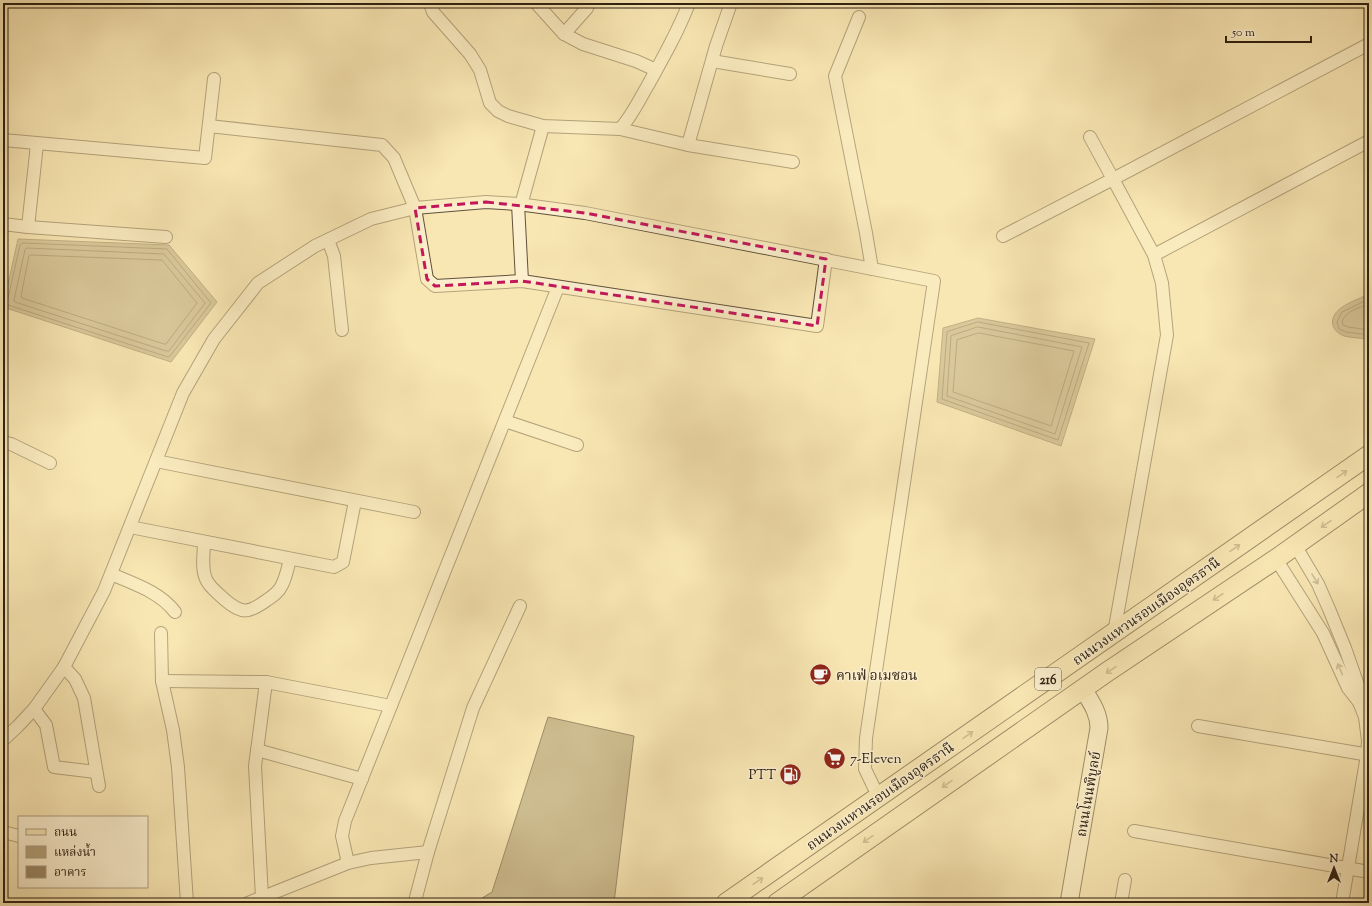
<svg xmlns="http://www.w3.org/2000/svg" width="1372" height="906" font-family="'Sorts Mill Goudy','Noto Serif Thai',serif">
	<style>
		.water { fill: #b4a37c; stroke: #7e6f51 }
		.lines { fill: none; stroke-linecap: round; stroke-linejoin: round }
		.shore { stroke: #716246; stroke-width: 1 }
		.building { fill: #988765; stroke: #2e2011 }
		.street-casing { stroke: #61523a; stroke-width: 14 }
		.secondary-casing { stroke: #2e2011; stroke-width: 19 }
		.primary-casing { stroke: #2e2011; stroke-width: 21 }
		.street { stroke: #fbefce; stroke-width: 12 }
		.secondary { stroke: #fbefce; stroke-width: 17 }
		.primary { stroke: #f9e7b3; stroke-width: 19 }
		.oneway { stroke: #9e8d6a }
		.oneway2 { stroke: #9f9279 }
		.marked { fill: none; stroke: #c2185b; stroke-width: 3; stroke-dasharray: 8 5; stroke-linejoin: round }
		.labels { text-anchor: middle; stroke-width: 3; stroke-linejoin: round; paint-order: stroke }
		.shield { fill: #fbefce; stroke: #6c5e4a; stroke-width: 1 }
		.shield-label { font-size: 13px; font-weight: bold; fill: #2e2011 }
		.street-label { font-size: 14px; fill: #2e2011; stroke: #fbefce }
		.poi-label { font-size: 14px; fill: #2e2011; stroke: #fbefce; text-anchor: start }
	</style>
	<rect width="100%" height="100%" fill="#f9e7b3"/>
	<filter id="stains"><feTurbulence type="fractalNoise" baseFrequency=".005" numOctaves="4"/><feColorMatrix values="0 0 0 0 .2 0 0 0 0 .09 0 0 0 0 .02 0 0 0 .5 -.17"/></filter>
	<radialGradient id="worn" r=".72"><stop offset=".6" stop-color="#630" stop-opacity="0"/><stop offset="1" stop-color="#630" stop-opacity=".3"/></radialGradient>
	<!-- water -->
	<g class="water">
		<path d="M18 239 169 245 217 302 171 362 3 307Z"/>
		<path d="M1369 294V339C1361 338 1352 338 1344 336 1339 334 1335 331 1333 326 1328 308 1357 300 1369 294Z"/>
		<path d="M978 318 1095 339 1061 446 937 402 943 328Z"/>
	</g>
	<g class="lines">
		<!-- shore -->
		<g class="shore">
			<path d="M23 243 167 249 211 303 170 356 168 357 8 305 7 303 20 245Z"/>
			<path d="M27 248 164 254 205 303 169 351H166L15 302 14 300 25 250Z"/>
			<path d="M31 255 162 260 197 303 166 344H164L22 298 21 296 29 256Z"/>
			<path d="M1369 299 1342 312 1337 322 1339 329 1346 332 1369 335"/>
			<path d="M1369 304C1359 308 1345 311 1342 322L1343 325 1348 327 1369 330"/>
			<path d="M978 322 1089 343 1058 440 942 399 947 332Z"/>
			<path d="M978 327 1082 347 1055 434 947 396 951 336Z"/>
			<path d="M979 333 1074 351 1051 426 953 392 957 340Z"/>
		</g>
	</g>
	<!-- building -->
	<path class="building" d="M548 717 634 736 614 903H474L492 892Z"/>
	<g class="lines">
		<defs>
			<g id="street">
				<path d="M430 3 433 12 470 54 480 70 490 103 498 111 508 116 543 126 620 129 688 145 793 162"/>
				<path d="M536 3 564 34 583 44 636 61 656 70"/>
				<path d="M859 17 835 76 866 233 872 269"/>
				<path d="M564 34 587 8 589 3"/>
				<path d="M1369 44 1113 179 1154 255 1369 141"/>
				<path d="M712 61 790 74"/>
				<path d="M209 126 382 145 394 158 415 208 427 279 435 286 522 281 817 326 826 259"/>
				<path d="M620 129C632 116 639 100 648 85 663 58 678 32 689 3"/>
				<path d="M3 140 205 158 214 79"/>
				<path d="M688 145 716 46 731 3"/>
				<path d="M518 204 522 281"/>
				<path d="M521 205 543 126"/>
				<path d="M3 224 28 227 166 237"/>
				<path d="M28 227 37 144"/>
				<path d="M1003 236 1113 179 1090 137"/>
				<path d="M328 240 334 256 342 330"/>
				<path d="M505 421 577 445"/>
				<path d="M3 442 11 444 50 463"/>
				<path d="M156 461 414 512"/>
				<path d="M130 527 334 567 343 562 355 501"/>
				<path d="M204 542C204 553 201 568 206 579 209 587 218 593 224 599 242 615 249 613 267 600 273 596 279 592 282 585 286 577 288 567 290 559"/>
				<path d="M1295 545 1318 584 1329 609 1345 648 1358 685 1359 702"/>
				<path d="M1276 559 1323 633 1348 688 1359 702 1365 717 1368 741 1367 755 1342 903"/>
				<path d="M111 574C134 584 160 592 175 612"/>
				<path d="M161 633 162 681 173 730 178 767 187 903"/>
				<path d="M1114 633 1167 335 1162 283 1154 255"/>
				<path d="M64 667 75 679 84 698 99 786"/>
				<path d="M162 681 266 682 391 706"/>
				<path d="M34 709 46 725 54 767 96 772"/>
				<path d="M1198 726 1369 755"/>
				<path d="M3 740 18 726 34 709 64 667 104 591 183 393 214 339 258 283 315 246 371 219 415 208 486 202 518 204 585 213 934 281 866 738 865 769 879 798"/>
				<path d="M257 750 362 779"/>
				<path d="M1134 831 1369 872"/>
				<path d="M3 832 19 836"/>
				<path d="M348 863 342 836 345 821 558 287"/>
				<path d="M262 897 255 766 266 682"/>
				<path d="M415 901 428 852 473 708 520 606"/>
				<path d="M248 903 348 863 371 858 428 852"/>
				<path d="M1121 903 1125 880"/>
			</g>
			<path id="secondary" d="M1069 903 1099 728C1099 713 1091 702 1083 689"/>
			<g id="primary">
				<path d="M726 903 1369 455"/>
				<path d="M777 903 1107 672 1276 559 1369 493"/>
			</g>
		</defs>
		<!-- street casing -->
		<use href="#street" class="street-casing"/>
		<!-- secondary casing -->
		<use href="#secondary" class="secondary-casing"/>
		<!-- primary casing -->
		<use href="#primary" class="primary-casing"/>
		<!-- street -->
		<use href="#street" class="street"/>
		<!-- secondary -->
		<use href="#secondary" class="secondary"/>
		<!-- primary -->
		<use href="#primary" class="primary"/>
	</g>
	<!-- one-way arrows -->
	<defs><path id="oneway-shaft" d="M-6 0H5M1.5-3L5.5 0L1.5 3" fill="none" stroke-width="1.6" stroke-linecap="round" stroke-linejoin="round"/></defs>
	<g class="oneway">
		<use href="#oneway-shaft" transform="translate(1342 474) rotate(-35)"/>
		<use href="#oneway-shaft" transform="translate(1326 524) rotate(145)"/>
		<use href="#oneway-shaft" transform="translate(1235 548) rotate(-35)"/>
		<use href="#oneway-shaft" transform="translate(1218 597) rotate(146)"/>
		<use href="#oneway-shaft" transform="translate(1111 670) rotate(146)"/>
		<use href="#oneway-shaft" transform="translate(968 735) rotate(-35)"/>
		<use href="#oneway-shaft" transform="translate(947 784) rotate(145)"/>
		<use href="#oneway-shaft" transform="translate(868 839) rotate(145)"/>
		<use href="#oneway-shaft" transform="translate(758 881) rotate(-34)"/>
	</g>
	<g class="oneway2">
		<use href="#oneway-shaft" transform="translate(1315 579) rotate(59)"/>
		<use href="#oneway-shaft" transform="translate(1340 669) rotate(-113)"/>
	</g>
	<!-- marked area -->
	<path d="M0 0H1372V906H0ZM486 202 585 213 826 259 817 326 522 281 435 286 427 279 415 208Z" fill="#f9e7b3" fill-opacity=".55" fill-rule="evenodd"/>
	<path class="marked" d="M486 202 585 213 826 259 817 326 522 281 435 286 427 279 415 208Z"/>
	<!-- icons -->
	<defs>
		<symbol id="cafe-disc" viewBox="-11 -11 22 22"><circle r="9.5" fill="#8f2418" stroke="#fbefce"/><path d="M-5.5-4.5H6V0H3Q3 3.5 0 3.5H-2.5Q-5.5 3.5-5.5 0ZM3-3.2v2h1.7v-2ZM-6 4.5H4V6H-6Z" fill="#fff"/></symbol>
		<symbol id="supermarket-disc" viewBox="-11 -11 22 22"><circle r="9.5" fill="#8f2418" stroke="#fbefce"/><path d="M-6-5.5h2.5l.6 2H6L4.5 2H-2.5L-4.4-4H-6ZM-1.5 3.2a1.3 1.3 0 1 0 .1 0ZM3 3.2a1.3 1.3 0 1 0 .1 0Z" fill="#fff"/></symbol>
		<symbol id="fuel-disc" viewBox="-11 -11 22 22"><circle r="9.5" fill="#8f2418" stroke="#fbefce"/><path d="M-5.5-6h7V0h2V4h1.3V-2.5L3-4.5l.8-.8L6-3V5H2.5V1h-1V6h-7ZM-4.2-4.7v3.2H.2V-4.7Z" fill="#fff"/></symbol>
	</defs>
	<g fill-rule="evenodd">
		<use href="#cafe-disc" x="808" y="662" width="25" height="25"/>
		<use href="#supermarket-disc" x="822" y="746" width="25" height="25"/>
		<use href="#fuel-disc" x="778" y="762" width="25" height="25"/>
	</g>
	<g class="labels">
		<!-- shield labels -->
		<rect class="shield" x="1035" y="668" width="26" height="22" rx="3"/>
		<g class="shield-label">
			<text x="1048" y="684">216</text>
		</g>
		<!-- street labels -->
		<g class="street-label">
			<text transform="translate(1146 611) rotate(-35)" y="5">ถนนวงแหวนรอบเมืองอุดรธานี</text>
			<text transform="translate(1088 794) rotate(-80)" y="5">ถนนโนนพิบูลย์</text>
			<text transform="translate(880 796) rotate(-35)" y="5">ถนนวงแหวนรอบเมืองอุดรธานี</text>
		</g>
		<!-- poi labels -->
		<g class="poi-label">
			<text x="836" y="680">คาเฟ่ อเมซอน</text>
			<text x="850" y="763">7-Eleven</text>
			<text x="776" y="779" text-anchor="end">PTT</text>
		</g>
	</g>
	<!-- margin -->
	<rect width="1372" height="906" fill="none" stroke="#f9e7b3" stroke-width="16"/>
	<rect x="4" y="4" width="1364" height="898" fill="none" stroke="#2e2011" stroke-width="2"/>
	<rect x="8" y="8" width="1356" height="890" fill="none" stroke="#2e2011"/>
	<!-- legend -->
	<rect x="18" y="816" width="130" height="72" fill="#fbefce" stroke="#a99c82"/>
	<rect x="26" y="829" width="20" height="6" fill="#f9e7b3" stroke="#a99c82"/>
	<text x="54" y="836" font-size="12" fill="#2e2011">ถนน</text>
	<rect x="26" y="846" width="20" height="12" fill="#b4a37c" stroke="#a99c82"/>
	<text x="54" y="856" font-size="12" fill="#2e2011">แหล่งน้ำ</text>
	<rect x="26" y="866" width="20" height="12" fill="#988765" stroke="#a99c82"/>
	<text x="54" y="876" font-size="12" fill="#2e2011">อาคาร</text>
	<!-- north arrow -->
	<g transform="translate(1334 868)" stroke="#fbefce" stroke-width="3" paint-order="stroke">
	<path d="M0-3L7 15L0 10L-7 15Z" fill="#2e2011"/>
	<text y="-6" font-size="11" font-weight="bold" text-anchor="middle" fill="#2e2011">N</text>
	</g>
	<!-- scale -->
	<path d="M1226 36v6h85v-6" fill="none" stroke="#2e2011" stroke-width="2"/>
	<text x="1232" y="36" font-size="12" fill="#2e2011" stroke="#fbefce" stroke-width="3" paint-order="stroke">50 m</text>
	<rect width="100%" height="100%" filter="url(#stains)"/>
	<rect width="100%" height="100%" fill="url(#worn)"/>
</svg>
